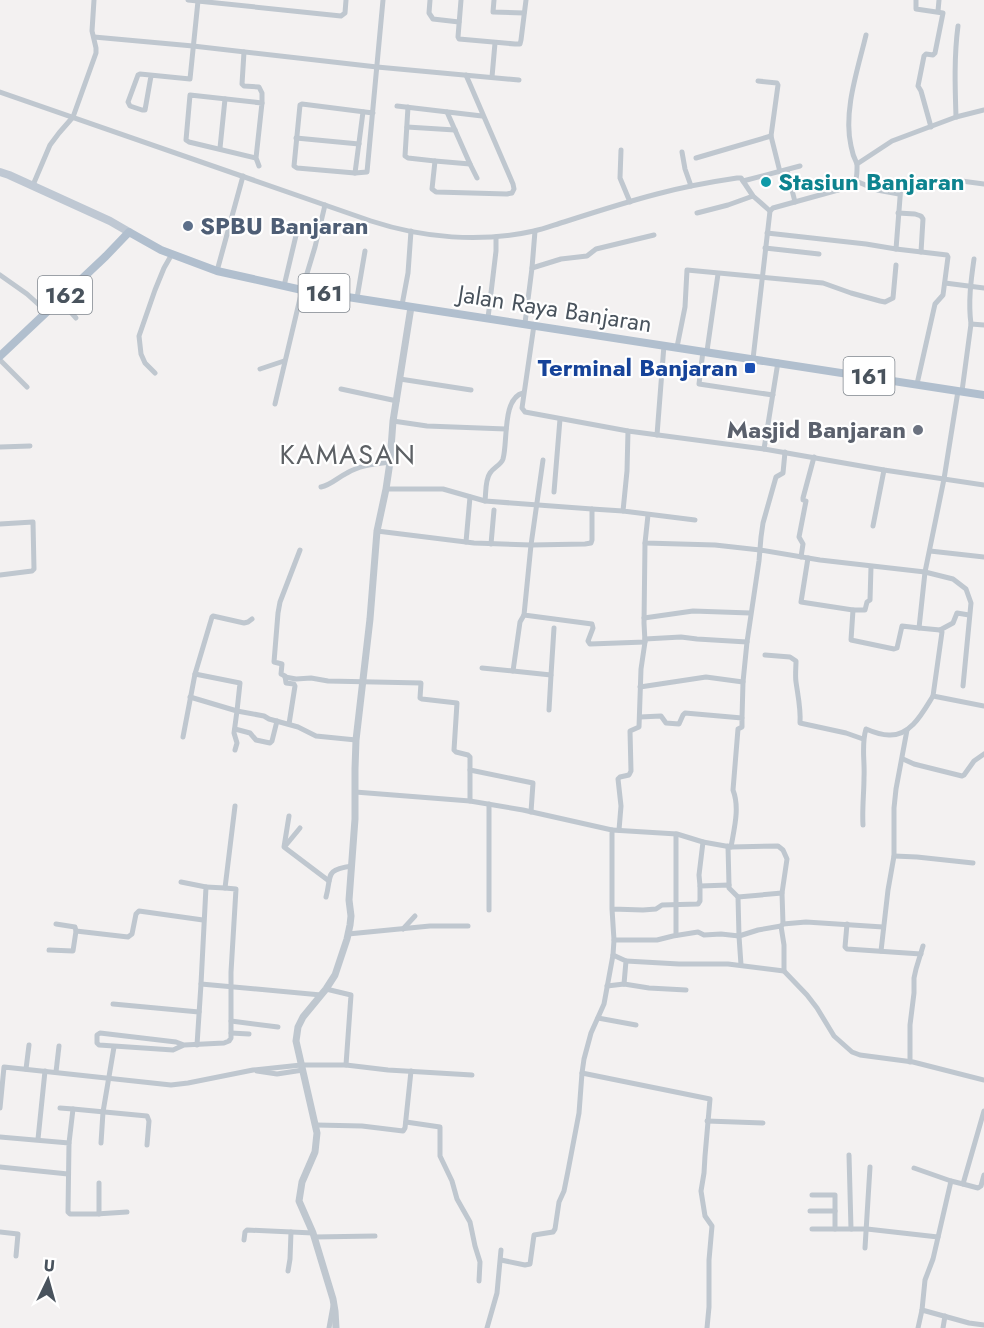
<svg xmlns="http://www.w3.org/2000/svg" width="984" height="1328" font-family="Jost,sans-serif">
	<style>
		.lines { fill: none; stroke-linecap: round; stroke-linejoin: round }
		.minor { stroke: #bfc7cf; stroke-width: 5 }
		.tertiary { stroke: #bfc7cf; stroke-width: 7 }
		.secondary { stroke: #bfc8d3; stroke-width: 8 }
		.primary { stroke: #b1bfce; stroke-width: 8 }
		.culture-dot { fill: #0f9aa8; stroke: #fff; stroke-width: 2 }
		.service-dot { fill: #5c6f8a; stroke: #fff; stroke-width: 2 }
		.transit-dot { fill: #1a4fb4; stroke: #fff; stroke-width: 2 }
		.worship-dot { fill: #6b7280; stroke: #fff; stroke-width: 2 }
		.labels { text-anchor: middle; stroke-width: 4.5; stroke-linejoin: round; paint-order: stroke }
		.shield { fill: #fff; stroke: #80878e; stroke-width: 1.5 }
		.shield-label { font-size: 22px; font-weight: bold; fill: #49535d }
		.culture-label { font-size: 24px; font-weight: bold; fill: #0d838f; stroke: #fff; text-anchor: start }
		.service-label { font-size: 24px; font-weight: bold; fill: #4e5e75; stroke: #fff; text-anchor: start }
		.street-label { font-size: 24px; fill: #49535d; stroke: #fff }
		.transit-label { font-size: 24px; font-weight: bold; fill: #164399; stroke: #fff; text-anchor: end }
		.worship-label { font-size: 24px; font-weight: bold; fill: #5b616d; stroke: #fff; text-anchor: end }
		.quarter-label { font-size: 27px; letter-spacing: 1.5px; fill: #5d6165; stroke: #fff }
	</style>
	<rect width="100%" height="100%" fill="#f3f1f1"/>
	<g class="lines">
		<!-- minor -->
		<g class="minor">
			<path d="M188 0 341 16 345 13 346 0"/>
			<path d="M430 0 429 13 433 19 459 22"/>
			<path d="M461 0 458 37 459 39 515 44H520L521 40 526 0"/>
			<path d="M494 0 493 12 524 13"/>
			<path d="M916 0V9L943 13 935 53 933 55 926 54 924 56 918 86 921 91 931 127"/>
			<path d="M938 11 939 0"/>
			<path d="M94 37 193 46 377 67 519 80"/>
			<path d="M244 52 242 84 244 86 259 87 262 93V103"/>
			<path d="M151 76 145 110H142L130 106 128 102 138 75 140 74 190 79 198 1"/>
			<path d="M492 77 495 43"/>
			<path d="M758 81 777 83 778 85 771 136 780 172"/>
			<path d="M0 92 371 221C423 238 480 243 534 231 544 229 554 225 564 222 595 212 626 202 657 194 683 187 710 182 737 178H741L753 196 770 211"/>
			<path d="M397 106 482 116"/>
			<path d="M408 107 405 156 408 158 435 161 432 189 436 192 507 194 512 193 514 189 513 184 466 75"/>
			<path d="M373 113 302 104 300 105 294 166 297 168 355 173 367 172 383 0"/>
			<path d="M956 117C955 87 954 56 958 26"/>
			<path d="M407 127 455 130"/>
			<path d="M296 138 359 144"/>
			<path d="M220 148 225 99"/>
			<path d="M621 150 620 178 630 202"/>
			<path d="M682 152 685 169 691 186"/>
			<path d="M256 158 262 103 190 95 186 140 189 142 256 158 259 166"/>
			<path d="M696 158 771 136"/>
			<path d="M435 161 470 164 447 112"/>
			<path d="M470 164 477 178"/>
			<path d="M857 164C854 158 852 152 851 146 843 111 858 69 866 35"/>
			<path d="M787 170 795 202"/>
			<path d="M355 173 363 112"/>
			<path d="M743 181 800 166"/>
			<path d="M856 181 877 190 899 194"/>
			<path d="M33 185 50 145 59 133 73 117 96 53V48L92 31 94 0"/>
			<path d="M697 213 728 205 753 196"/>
			<path d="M898 213 915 214 921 216 923 219 921 252"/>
			<path d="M767 233 866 244 896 249 947 255 948 257 943 295 935 304 917 384"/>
			<path d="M765 248 819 254"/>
			<path d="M896 249 901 185 954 180 984 184"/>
			<path d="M532 268 561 259 587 256 596 249 654 235"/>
			<path d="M217 271 243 176"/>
			<path d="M0 275 27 294 47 312"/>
			<path d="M945 283 984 288"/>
			<path d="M284 286 298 227"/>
			<path d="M357 298 365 251"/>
			<path d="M60 300 76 318"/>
			<path d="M402 305 408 273 411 231"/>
			<path d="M488 318 496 251V237"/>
			<path d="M525 323 532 268 535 231"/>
			<path d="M971 324C968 302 971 280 974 259"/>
			<path d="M534 325 522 408 525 412 628 431 764 449 884 470 984 485"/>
			<path d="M677 347 685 307 687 270 823 283 851 293 880 301 885 302 893 298 896 265"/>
			<path d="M703 351 699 384 773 395"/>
			<path d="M707 351 718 274"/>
			<path d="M753 359 770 211 773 208 849 187C858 182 857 173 857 164L892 141 956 117 984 110"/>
			<path d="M0 360 27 387"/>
			<path d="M260 369 284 361"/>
			<path d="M155 373 145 363 141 354 139 336 155 290 164 268 172 254"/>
			<path d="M400 379 471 390"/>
			<path d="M341 389 397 401"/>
			<path d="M958 391 944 479 925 572 919 628 940 630 942 632 933 696 984 706"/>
			<path d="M962 391 971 324 984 325"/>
			<path d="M275 404 302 290 315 247 325 205"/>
			<path d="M393 421 427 426 506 429"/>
			<path d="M628 431 627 471 623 511 695 520"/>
			<path d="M657 435 664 345"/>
			<path d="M0 447 30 446"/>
			<path d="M764 449 778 362"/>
			<path d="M543 460 531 545 524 615 592 624 593 628 588 641 590 644 645 642 644 623 645 543"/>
			<path d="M321 487C331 485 337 478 347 473 360 465 375 464 390 462"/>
			<path d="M386 489H443L485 501 592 509"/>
			<path d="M554 492 560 419"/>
			<path d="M485 501C486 493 485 480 490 473 494 467 501 465 503 459 508 442 502 398 523 393"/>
			<path d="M648 515 645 543 715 545 760 550 820 560 925 572 953 579 966 589 971 603 963 686"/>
			<path d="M0 524 33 522 34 569 32 571 0 575"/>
			<path d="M873 526 884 470"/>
			<path d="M377 531 474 543 531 545 585 544 591 543 592 540V509L623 511"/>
			<path d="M466 542 470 497"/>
			<path d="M491 544 494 510"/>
			<path d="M930 551 984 557"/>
			<path d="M801 557 803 544 799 537 806 501 803 500V498L814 457"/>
			<path d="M808 558 801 602 853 610"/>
			<path d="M871 567 870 600 867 602 865 610H853L851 640 894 649 897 648 902 626 919 628"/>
			<path d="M644 618 693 611 750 613"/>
			<path d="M940 630 953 623 957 613 969 615"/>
			<path d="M645 639 681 637 697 639 747 642"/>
			<path d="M765 655 790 657 796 661C796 668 795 675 796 682 798 696 801 709 800 723L846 733 863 739"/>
			<path d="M482 668 513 671 520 622 524 615"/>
			<path d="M513 671 551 675 549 710"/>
			<path d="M195 674 240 683 237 711 264 716 269 719 298 727 316 736 356 740"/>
			<path d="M551 675 554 628"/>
			<path d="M285 677 296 679 311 678 328 681 421 683 420 698 422 699 457 703 454 750 456 752 468 755 470 757V770L533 783 531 812"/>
			<path d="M640 687 706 677 743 682"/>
			<path d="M190 697 237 711 234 733 237 743 235 750"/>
			<path d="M640 717 661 716 666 723 679 724 683 715 685 713 742 718V727L738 729 733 790C740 808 734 829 731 847"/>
			<path d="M742 718 743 682 747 642 759 561 761 537 763 523 776 477 783 473 785 452"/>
			<path d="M289 724 295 686 294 684 286 683 285 676 281 674 282 664 274 662 278 613 280 602 300 550"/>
			<path d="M235 729 250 733 256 740 270 743 272 741 277 721"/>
			<path d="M183 737 195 674 212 617 213 616 244 623 248 622 252 619"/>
			<path d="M903 759 914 764 962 776 964 775 974 761 984 754"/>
			<path d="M470 770V801"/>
			<path d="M355 792 470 801 523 810 612 830V909L614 940H657L673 936 698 932 704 935 721 934 739 936 738 897 729 888V885L700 886V901L698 904 662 905 656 909 643 910 612 909"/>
			<path d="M489 804V910"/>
			<path d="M289 816 284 847 329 881"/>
			<path d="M863 825C862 809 864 793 864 777 865 761 861 745 866 729 873 732 881 735 889 735 911 736 923 712 933 696"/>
			<path d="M612 830 677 834 703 842 731 847 778 846 783 850 787 859 782 893 783 924 781 926 758 930 739 936 741 965"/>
			<path d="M619 830 621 806 618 779 620 777 629 775 631 771 630 731 639 727 641 669 645 642"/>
			<path d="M676 834V935"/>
			<path d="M286 845 300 828"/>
			<path d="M728 846 729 885"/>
			<path d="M894 856 917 857 973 863"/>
			<path d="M181 882 206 887 201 984 321 995"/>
			<path d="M700 886 699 875 703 842"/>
			<path d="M206 887 225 888 235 806"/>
			<path d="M326 897C332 875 324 870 352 866"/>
			<path d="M738 897 782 893"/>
			<path d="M56 924 75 927 76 931 128 937 132 934 136 914 139 911 203 920"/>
			<path d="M783 924 806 922 883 927"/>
			<path d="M847 924 845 947 847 949 921 954"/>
			<path d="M781 926 784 945V971"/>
			<path d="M403 929 415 916"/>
			<path d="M348 934 430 926H468"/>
			<path d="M49 950 73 951 76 931"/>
			<path d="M881 951 888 890 894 856V808L896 789 907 730"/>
			<path d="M613 955 626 961 624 984"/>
			<path d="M626 961 679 964H728L784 971 807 995 817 1008 834 1036 852 1052 860 1055 913 1062 984 1080"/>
			<path d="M607 986 624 984 649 988 686 990"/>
			<path d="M326 989 351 995 346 1065"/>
			<path d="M113 1004 199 1012"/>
			<path d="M598 1018 636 1025"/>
			<path d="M231 1021 278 1027"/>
			<path d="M231 1033 249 1034"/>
			<path d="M184 1045 173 1050 99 1045 97 1043V1035L100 1033 176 1042 184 1045 224 1043 229 1041 231 1038V972L236 889 225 888"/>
			<path d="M197 1045 201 984"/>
			<path d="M910 1062V1025L914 993V978L916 969 923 946"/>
			<path d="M26 1069 29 1045"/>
			<path d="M257 1071 277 1074 303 1070"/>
			<path d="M56 1072 59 1046"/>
			<path d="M582 1073 710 1099 705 1156 704 1173 701 1191 705 1216 712 1226 709 1260V1307L707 1328"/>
			<path d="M0 1108 4 1067 171 1085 188 1083 253 1070 301 1065H346L388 1070 472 1075"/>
			<path d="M60 1108 73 1109"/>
			<path d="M707 1121 763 1123"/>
			<path d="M406 1122 440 1127V1156L452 1181 457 1199 470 1222 475 1246 480 1262 479 1281"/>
			<path d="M316 1125 362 1126 403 1131 405 1128 411 1071"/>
			<path d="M0 1137 69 1143 68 1212 70 1214H96L127 1212"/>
			<path d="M38 1139 45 1071"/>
			<path d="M69 1143 73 1109 147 1116 149 1121 147 1145"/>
			<path d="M101 1143 103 1112 114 1047"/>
			<path d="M849 1155 851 1229"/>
			<path d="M0 1167 68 1174"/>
			<path d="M914 1168 951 1181"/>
			<path d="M963 1184 978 1188 981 1186 984 1175"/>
			<path d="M812 1195H835V1229"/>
			<path d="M810 1211H835"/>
			<path d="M99 1214V1183"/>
			<path d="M812 1229H867L938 1237"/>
			<path d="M0 1232 18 1234 16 1256"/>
			<path d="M314 1237 375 1236"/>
			<path d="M244 1240 245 1232 247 1230 313 1233"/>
			<path d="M865 1248 870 1167"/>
			<path d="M501 1260 525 1265 530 1264 534 1235 553 1232 555 1229 559 1202 564 1191 568 1171 579 1113 582 1073 584 1059 591 1033 604 1004 613 955 614 940"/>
			<path d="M288 1271 290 1259 291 1232"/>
			<path d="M922 1310 969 1323 984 1325"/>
			<path d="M329 1328 333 1306"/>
			<path d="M487 1328 497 1293 501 1250"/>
			<path d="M918 1328 922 1310 925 1280 933 1259 951 1181 963 1184 984 1111"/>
			<path d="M943 1328 945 1316"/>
		</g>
		<!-- tertiary -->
		<path class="tertiary" d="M336 1328 335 1311 333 1299 313 1233 299 1201 302 1182 315 1152 317 1133 296 1041 298 1027 303 1017 326 989 335 975 347 939 350 925 351 916 349 900 355 819V769L356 740 370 619 377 531 386 489 390 462 393 421 411 307"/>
		<!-- secondary -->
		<path class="secondary" d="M0 172 9 175 110 221 129 232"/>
		<!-- primary -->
		<path class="primary" d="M0 356 106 256 129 232 161 250 217 271 302 290 984 395"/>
	</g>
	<!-- markers -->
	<circle class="culture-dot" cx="766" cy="182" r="6"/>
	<circle class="service-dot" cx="188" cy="226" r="6"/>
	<rect class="transit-dot" x="744" y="362" width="12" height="12" rx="3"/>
	<circle class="worship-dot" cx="918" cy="430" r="6"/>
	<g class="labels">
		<!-- shield labels -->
		<g class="shield">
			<rect x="298.5" y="274" width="51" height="38" rx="4.5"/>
			<rect x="38" y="276" width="54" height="38" rx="4.5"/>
			<rect x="843.5" y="357" width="51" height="38" rx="4.5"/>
		</g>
		<g class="shield-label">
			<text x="324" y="301">161</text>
			<text x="65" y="303">162</text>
			<text x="869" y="384">161</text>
		</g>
		<!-- culture labels -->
		<g class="culture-label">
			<text x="778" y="190">Stasiun Banjaran</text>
		</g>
		<!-- service labels -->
		<g class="service-label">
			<text x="200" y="234">SPBU Banjaran</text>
		</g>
		<!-- street labels -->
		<g class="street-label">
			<text transform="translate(555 309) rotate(9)" y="8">Jalan Raya Banjaran</text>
		</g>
		<!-- transit labels -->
		<g class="transit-label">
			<text x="738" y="376">Terminal Banjaran</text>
		</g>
		<!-- worship labels -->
		<g class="worship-label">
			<text x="906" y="438">Masjid Banjaran</text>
		</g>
		<!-- quarter labels -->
		<g class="quarter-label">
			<text x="348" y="464">KAMASAN</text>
		</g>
	</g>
	<!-- north arrow -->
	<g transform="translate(48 1280) rotate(5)" stroke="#ffffff" stroke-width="4.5" paint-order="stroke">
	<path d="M0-4.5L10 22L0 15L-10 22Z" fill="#49535d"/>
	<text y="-9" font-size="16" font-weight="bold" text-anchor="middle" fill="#49535d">U</text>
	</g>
</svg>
